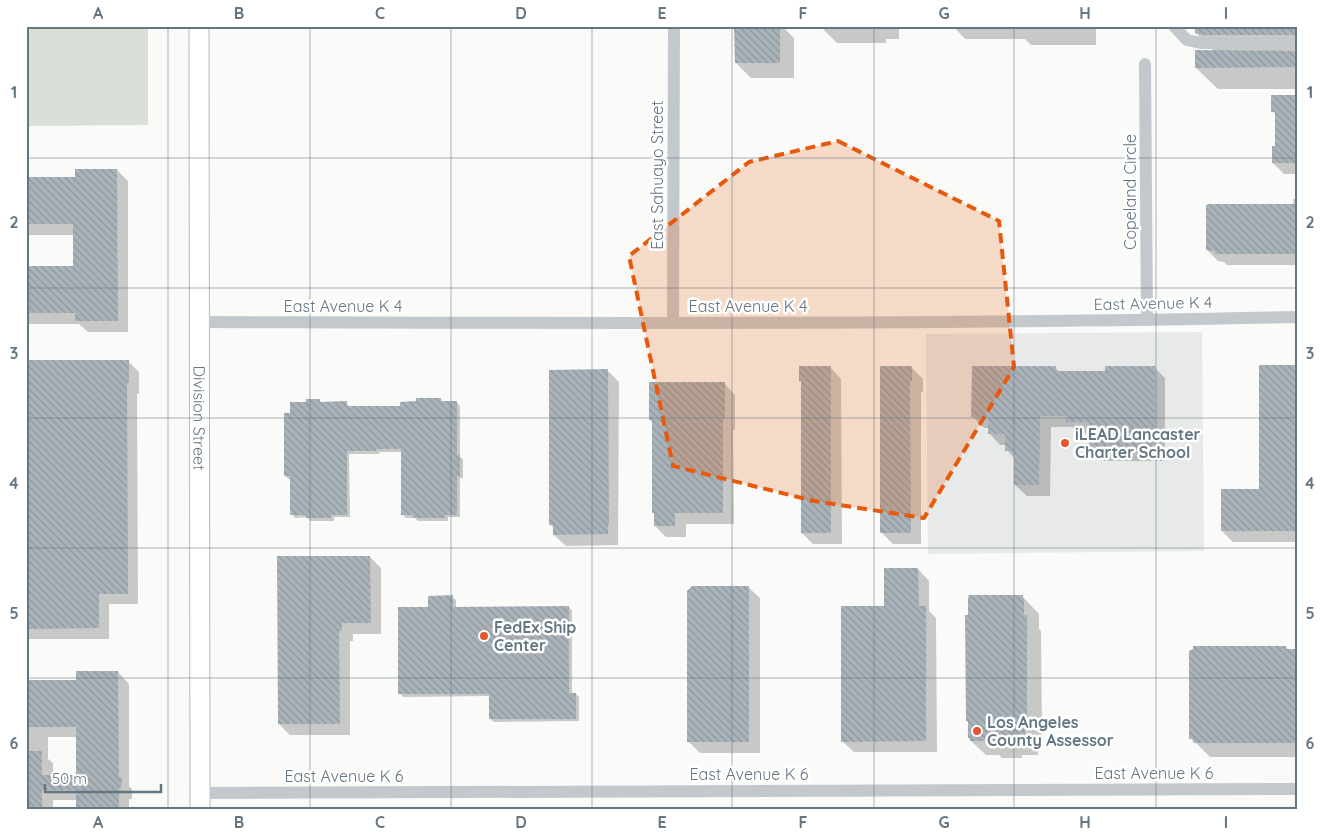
<svg xmlns="http://www.w3.org/2000/svg" width="1324" height="836" font-family="Quicksand,sans-serif">
	<style>
		.built { fill: #e8e9e9 }
		.grass { fill: #dadfd7 }
		.shadow { fill: #0003; fill-rule: evenodd }
		.building { fill: url(#building-back-hatch) }
		.lines { fill: none; stroke-linecap: round; stroke-linejoin: round }
		.secondary-casing { stroke: #b3babf; stroke-width: 21 }
		.street { stroke: #c3c8cc; stroke-width: 12 }
		.secondary { stroke: #fff; stroke-width: 19 }
		.marked { fill: #e8590c; fill-opacity: 0.2; stroke: #e8590c; stroke-width: 4; stroke-dasharray: 10 6; stroke-linejoin: round }
		.grid { fill: none; stroke: #657683; stroke-width: 1; stroke-opacity: 0.55 }
		.poi-dot { fill: #e4572e; stroke: #fff; stroke-width: 2 }
		.labels { text-anchor: middle; stroke-width: 5; stroke-linejoin: round; paint-order: stroke }
		.street-label { font-size: 16px; fill: #657683; stroke: #fff }
		.poi-label { font-size: 16px; font-weight: bold; fill: #657683; stroke: #fff; text-anchor: start }
		.neatline { fill: none; stroke: #657683; stroke-width: 2 }
		.grid-label { font-size: 16px; text-anchor: middle; font-weight: bold; fill: #657683 }
	</style>
	<defs>
		<pattern id="building-back-hatch" width="6" height="6" patternUnits="userSpaceOnUse" patternTransform="scale(1.25)"><rect width="6" height="6" fill="#aab3b9"/><path d="M-1 5l2 2M0 0l6 6M5-1l2 2" fill="none" stroke="#8e969c"/></pattern>
	</defs>
	<rect width="100%" height="100%" fill="#fafaf8"/>
	<!-- built -->
	<path class="built" d="M1202 332 1204 551 928 554 926 334Z"/>
	<!-- grass -->
	<path class="grass" d="M26 26H148V125L26 126Z"/>
	<!-- shadow -->
	<g class="shadow">
		<path d="M735 26H782L794 38V78H751L736 63Z"/>
		<path d="M822 26H899V39H886V43H837L822 28Z"/>
		<path d="M953 26H1096V45H1031L1025 39H965Z"/>
		<path d="M1192 26H1298V89H1218L1196 68 1214 51 1196 33V30Z"/>
		<path d="M1298 96V174H1284L1273 163 1277 147V115L1273 112Z"/>
		<path d="M117 170 128 181V332H88L79 324H26V267H74V235H26V179H76Z"/>
		<path d="M1293 199H1298V265H1227L1224 262 1218 261 1207 250 1294 206Z"/>
		<path d="M128 361 139 372V394H137L138 604H109V639H26V362Z"/>
		<path d="M1298 366V542H1233L1222 531 1261 490Z"/>
		<path d="M830 367 841 379 842 544H813L802 533V382L800 380Z"/>
		<path d="M1055 367 1060 373H1106L1154 367 1165 378V461H1101L1090 449V433H1079L1072 427H1051L1050 496H1027L1015 485V459L1007 450V445H1000L989 433V428H984L972 416Z"/>
		<path d="M912 368 923 379V392H921V544H893L882 533Z"/>
		<path d="M607 370 619 382 618 545 566 546 554 535V529L551 525Z"/>
		<path d="M724 383 735 395V430H733L734 524H686V537H666L655 526V514L653 513V423L650 420Z"/>
		<path d="M319 400 322 403H346L349 406 402 407 441 400 444 403H457L460 406V457L463 459V478H460V517H448V521H418L415 518H406L402 514V452H379V454H349L350 517H334V521H310L307 517 295 518 292 514 291 479H289L285 476 291 414 307 403Z"/>
		<path d="M370 557 381 568V634H353V641H350V735H290L279 724Z"/>
		<path d="M918 569 929 581V611L936 618 937 752H854L842 741 886 607Z"/>
		<path d="M748 587 760 598V753H700L689 742Z"/>
		<path d="M1022 596 1039 614V629L1041 631 1042 735H1039V752H1038V755H1022V758H1002L999 755H986L971 741 970 738V724L967 721Z"/>
		<path d="M452 597 456 600V608L569 607 572 611V694H576L579 697V721L494 722 490 719V696L403 697 400 693 429 608Z"/>
		<path d="M1286 647 1288 650H1298V757H1210L1191 738Z"/>
		<path d="M118 672 129 684V786L132 789V799H129V810H77V800H53V810H26V681H77ZM48 737H77V777H53V763L48 759Z"/>
	</g>
	<!-- building -->
	<g class="building">
		<path d="M734 26H780V63H735Z"/>
		<path d="M1195 26H1298V35H1202L1195 33Z"/>
		<path d="M1195 50 1298 51V67L1195 68Z"/>
		<path d="M1271 95H1298V163H1272V146H1275V112H1271Z"/>
		<path d="M75 169H117L118 321H75V313H26V266H73V224H26V177H75Z"/>
		<path d="M1209 204H1298V254H1215V251L1206 250V205Z"/>
		<path d="M26 360H129V383H127L128 594H99V628L26 629Z"/>
		<path d="M1259 365H1298V531H1221V489H1259Z"/>
		<path d="M799 366H831V533H801V381H799Z"/>
		<path d="M880 366H912V381H910L911 533H880Z"/>
		<path d="M972 366H1056V371H1105V366H1155V450H1089V422H1066V416H1040L1039 485H1014V451H1005V434H988V417H971Z"/>
		<path d="M608 369 609 525H608V534L553 535V525H549V370Z"/>
		<path d="M649 382H725V419H723V513H675V526H654V513H652V420H649Z"/>
		<path d="M416 398H441V401H457V455H460V476H457V515H445V518H413V515H401V449H376V451H347V515H331V518H306V515H290V476H284V413H290V402H306V399H320V402L347 401V406H400V402L416 401Z"/>
		<path d="M277 556H370L371 623H342V631H339L340 724H278Z"/>
		<path d="M884 568H918L919 606H926V741L841 742V606H884Z"/>
		<path d="M692 586H749V742H687V591Z"/>
		<path d="M453 595V607L569 606V693H576V719H489V694H398V607H428V596Z"/>
		<path d="M969 595H1023V598H1024V615H1027V721H1025V738H1023V741H1007V744H986V741H970V738H968V721H966L965 615H968V598Z"/>
		<path d="M1193 646H1286V649H1298V743H1194L1192 739H1189V651L1193 649Z"/>
		<path d="M76 671H118L119 777H122L121 788H119V810H76V790H42V810H26V751H42V775H76V727H26V680H76Z"/>
	</g>
	<g class="lines">
		<defs>
			<g id="secondary">
				<path id="s1" d="M199 26 200 810"/>
			</g>
		</defs>
		<!-- secondary casing -->
		<use href="#secondary" class="secondary-casing"/>
		<!-- street -->
		<g class="street">
			<path d="M1174 26 1187 40 1201 43H1298"/>
			<path d="M1145 64 1147 320"/>
			<path d="M199 322C565 323 931 325 1298 317"/>
			<path d="M673 323 674 26"/>
			<path d="M200 793 1298 789"/>
		</g>
		<!-- secondary -->
		<use href="#secondary" class="secondary"/>
	</g>
	<!-- marked area -->
	<path class="marked" d="M838 141 999 221 1014 367 924 518 814 501 673 466 629 256 749 162Z"/>
	<!-- grid -->
	<path class="grid" d="M168 26V810M310 26V810M451 26V810M592 26V810M732 26V810M874 26V810M1014 26V810M1156 26V810M26 158H1298M26 288H1298M26 418H1298M26 548H1298M26 678H1298"/>
	<!-- markers -->
	<g class="poi-dot">
		<circle cx="1065" cy="443" r="5"/>
		<circle cx="484" cy="636" r="5"/>
		<circle cx="977" cy="731" r="5"/>
	</g>
	<g class="labels">
		<!-- street labels -->
		<g class="street-label">
			<text transform="translate(657 175) rotate(-90)" y="6">East Sahuayo Street</text>
			<text transform="translate(1130 192) rotate(-90)" y="6">Copeland Circle</text>
			<text transform="translate(1153 303) rotate(-1)" y="6">East Avenue K 4</text>
			<text x="343" y="312">East Avenue K 4</text>
			<text x="748" y="312">East Avenue K 4</text>
			<text dy="6" stroke="none"><textPath href="#s1" startOffset="392">Division Street</textPath></text>
			<text x="1154" y="779">East Avenue K 6</text>
			<text x="749" y="780">East Avenue K 6</text>
			<text x="344" y="782">East Avenue K 6</text>
		</g>
		<!-- poi labels -->
		<g class="poi-label">
			<text x="1075" y="440">iLEAD Lancaster<tspan x="1075" dy="18">Charter School</tspan></text>
			<text x="494" y="633">FedEx Ship<tspan x="494" dy="18">Center</tspan></text>
			<text x="987" y="728">Los Angeles<tspan x="987" dy="18">County Assessor</tspan></text>
		</g>
	</g>
	<!-- border -->
	<rect width="1324" height="836" fill="none" stroke="#ffffff" stroke-width="55"/>
	<!-- scale -->
	<path d="M45 784v8h116v-8" fill="none" stroke="#657683" stroke-width="2.5"/>
	<text x="52" y="784" font-size="15" fill="#657683" stroke="#ffffff" stroke-width="4" paint-order="stroke">50 m</text>
	<rect x="28" y="28" width="1268" height="780" class="neatline"/>
	<g class="grid-label">
		<text x="98" y="19">A</text>
		<text x="239" y="19">B</text>
		<text x="380" y="19">C</text>
		<text x="521" y="19">D</text>
		<text x="662" y="19">E</text>
		<text x="803" y="19">F</text>
		<text x="944" y="19">G</text>
		<text x="1085" y="19">H</text>
		<text x="1226" y="19">I</text>
		<text x="14" y="98">1</text>
		<text x="1310" y="98">1</text>
		<text x="14" y="228">2</text>
		<text x="1310" y="228">2</text>
		<text x="14" y="359">3</text>
		<text x="1310" y="359">3</text>
		<text x="14" y="489">4</text>
		<text x="1310" y="489">4</text>
		<text x="14" y="619">5</text>
		<text x="1310" y="619">5</text>
		<text x="14" y="749">6</text>
		<text x="1310" y="749">6</text>
		<text x="98" y="828">A</text>
		<text x="239" y="828">B</text>
		<text x="380" y="828">C</text>
		<text x="521" y="828">D</text>
		<text x="662" y="828">E</text>
		<text x="803" y="828">F</text>
		<text x="944" y="828">G</text>
		<text x="1085" y="828">H</text>
		<text x="1226" y="828">I</text>
	</g>
</svg>
